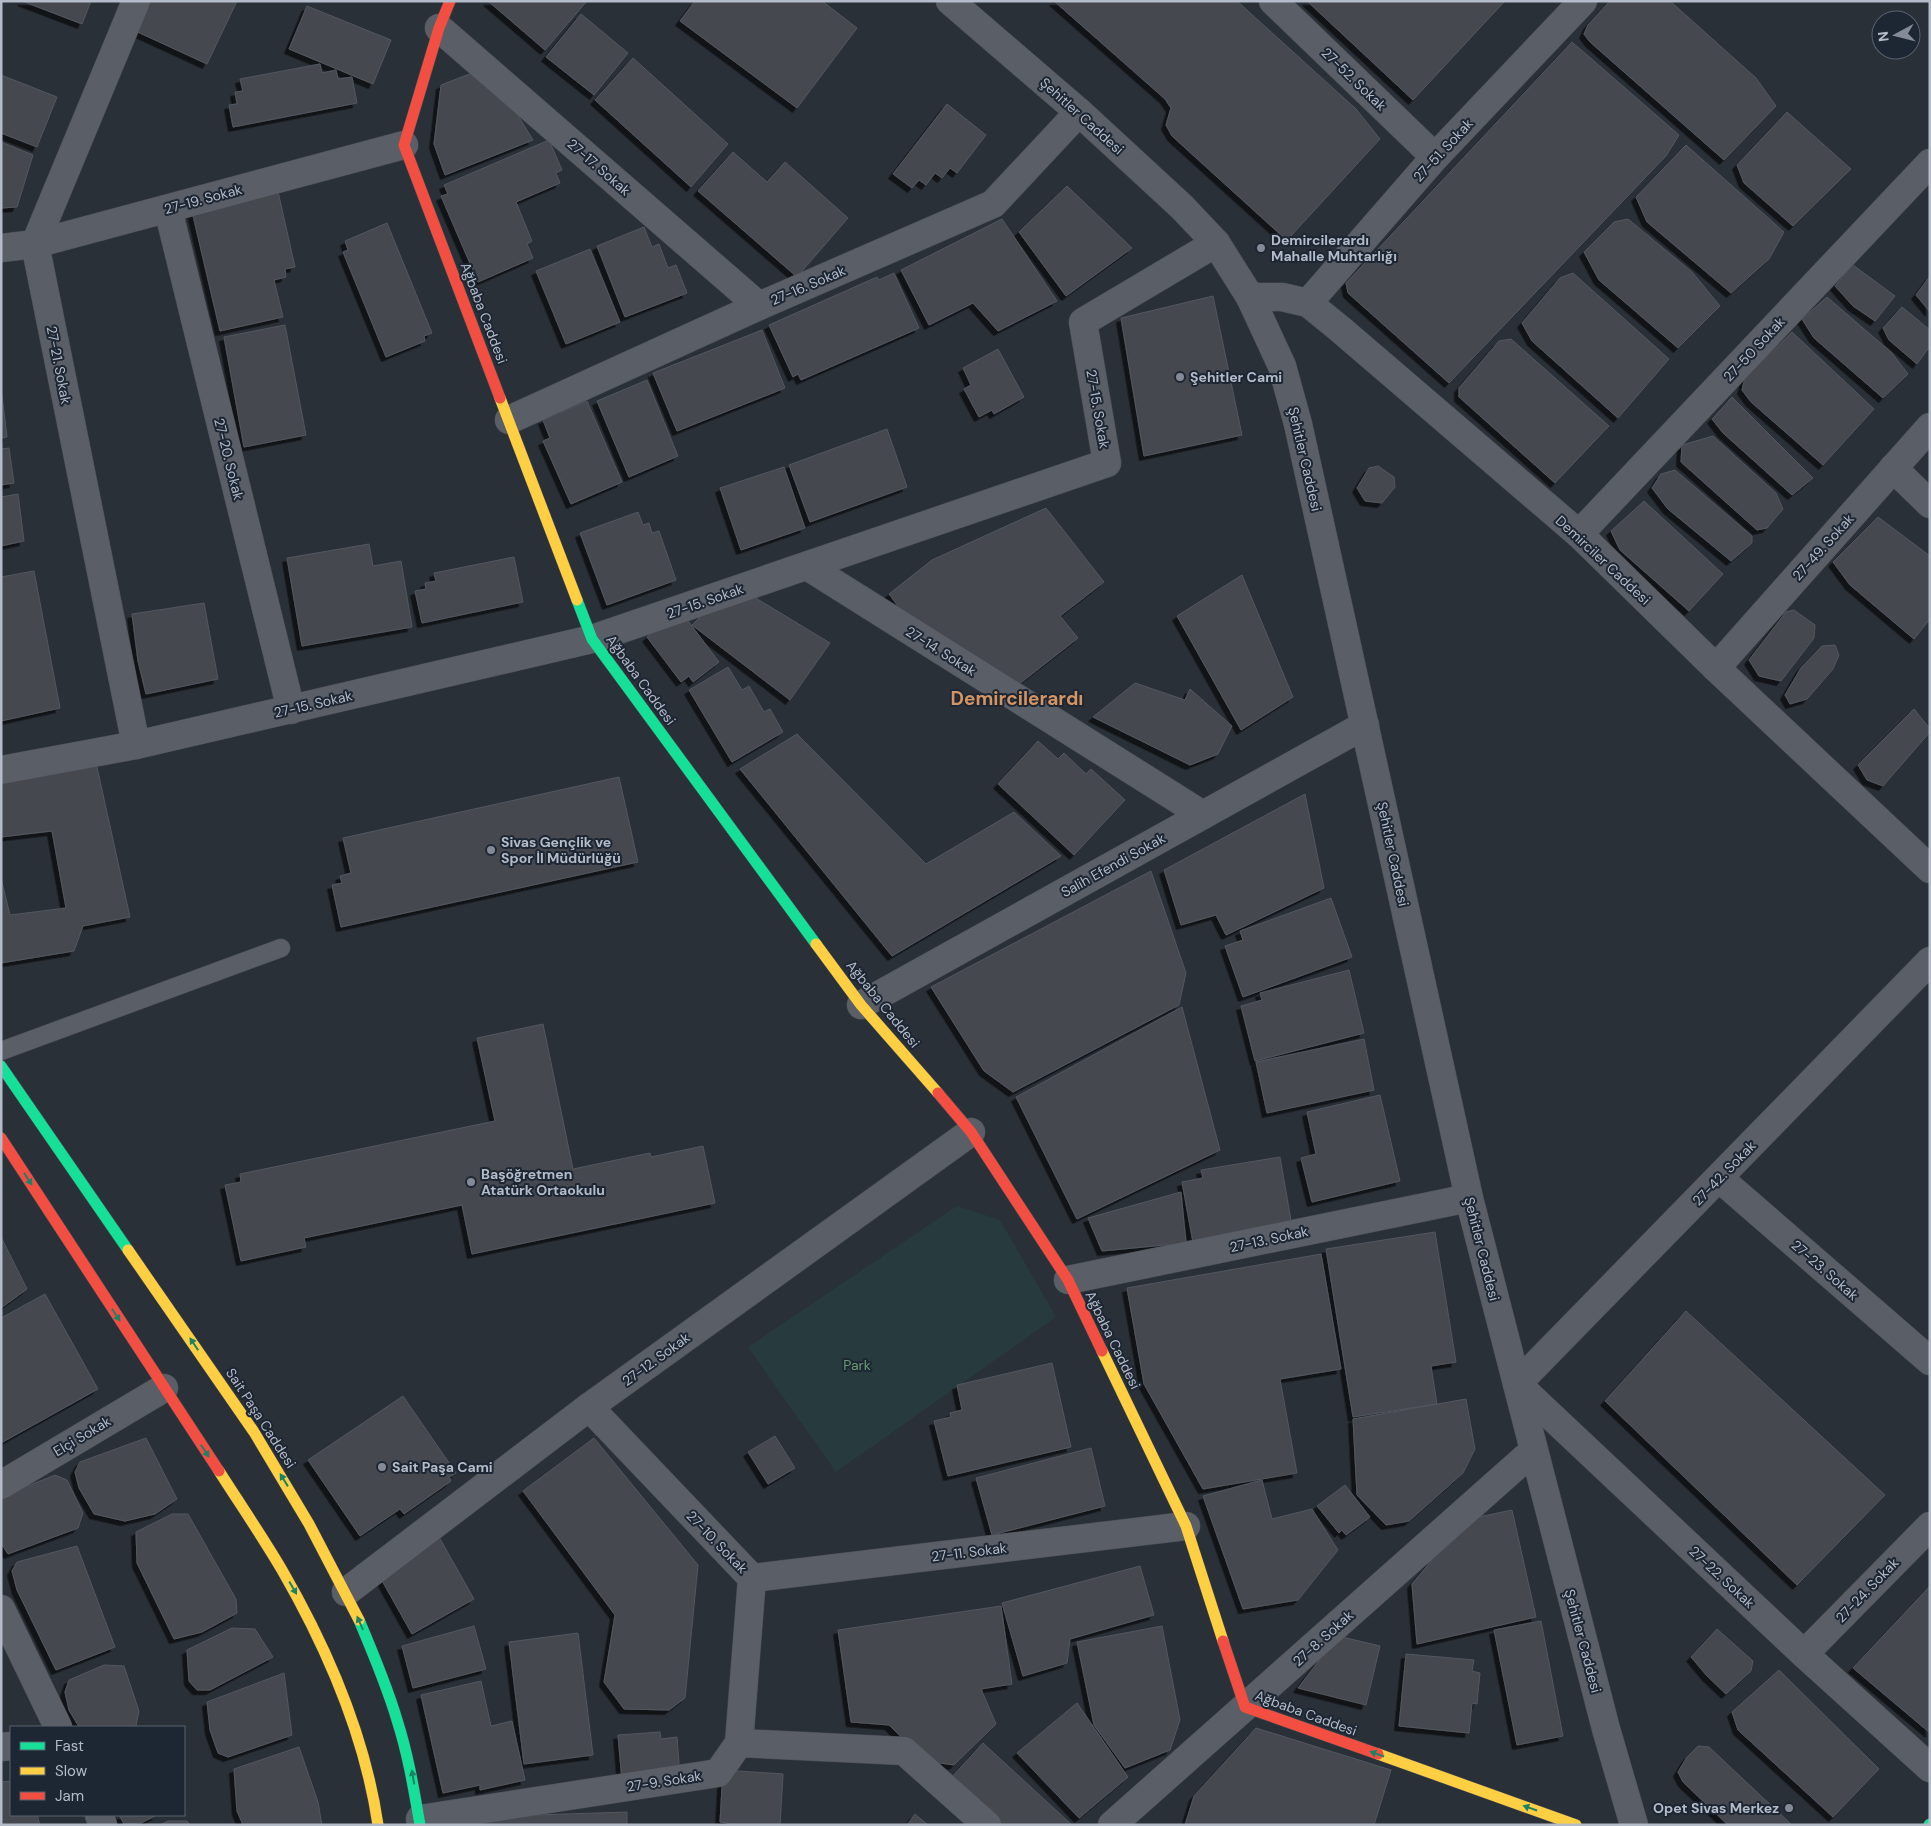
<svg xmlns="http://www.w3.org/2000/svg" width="1931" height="1826" font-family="'DM Sans',sans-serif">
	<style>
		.green { fill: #273a3e }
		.building { fill: #444950; stroke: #52575f; filter: url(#shadow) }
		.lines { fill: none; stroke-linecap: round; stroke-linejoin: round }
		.lane-casing { stroke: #484c53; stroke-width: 19 }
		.street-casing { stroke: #484c53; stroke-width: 29 }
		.fast-casing { stroke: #484c53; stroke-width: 12 }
		.slow-casing { stroke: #484c53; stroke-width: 12 }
		.jam-casing { stroke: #484c53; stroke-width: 12 }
		.lane { stroke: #5a5e66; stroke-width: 18 }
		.street { stroke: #5a5e66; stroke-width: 28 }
		.fast { stroke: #16e098; stroke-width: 11 }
		.slow { stroke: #ffcf43; stroke-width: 11 }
		.jam { stroke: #f24e42; stroke-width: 11 }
		.oneway { fill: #1a8366 }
		.poi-dot { fill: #848b96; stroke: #1d2633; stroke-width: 2 }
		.labels { text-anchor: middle; stroke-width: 4; stroke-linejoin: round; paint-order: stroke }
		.street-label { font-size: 14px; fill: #b4bcc9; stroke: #1d2633 }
		.poi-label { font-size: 14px; font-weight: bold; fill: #b4bcc9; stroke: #1d2633; text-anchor: start }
		.park-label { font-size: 14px; fill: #6b9a76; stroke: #1d2633 }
		.district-label { font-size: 19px; font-weight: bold; fill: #d59563; stroke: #1d2633 }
	</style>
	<defs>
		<filter id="shadow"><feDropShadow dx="-4.5" dy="4.5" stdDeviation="0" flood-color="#0009"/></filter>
	</defs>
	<rect width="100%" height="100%" fill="#2a3038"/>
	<!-- green -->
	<path class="green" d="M957 1206 1000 1220 1056 1317 836 1472 748 1347Z"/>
	<!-- building -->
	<g class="building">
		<path d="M22 1H91L82 24Z"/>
		<path d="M141 1H237L207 64 129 28Z"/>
		<path d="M488 1H587L545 50Z"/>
		<path d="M695 1H822L857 28 797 108 680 21Z"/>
		<path d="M1054 1H1237L1356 109 1380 139 1290 237 1282 236 1172 136 1166 125 1171 108 1165 99Z"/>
		<path d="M1307 1H1505L1413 100Z"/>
		<path d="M1610 1H1670L1756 78 1776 106 1724 160 1590 42 1584 34 1588 25Z"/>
		<path d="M307 6 391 40 373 84 289 49Z"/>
		<path d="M581 14 628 53 594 95 546 57Z"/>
		<path d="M1572 42 1679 135 1666 156 1449 383 1348 293 1346 283Z"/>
		<path d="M633 58 728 144 691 187 595 100Z"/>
		<path d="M320 64 322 73 336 70 338 79 352 77 357 103 233 127 229 105 237 104 235 92 243 91 240 79Z"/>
		<path d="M472 73 514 109 533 140 445 175 434 144 441 85Z"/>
		<path d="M1 75 57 97 37 147 1 133Z"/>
		<path d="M947 104 986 135 957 173 950 168 942 178 935 173 926 185 919 180 912 188 893 174Z"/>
		<path d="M1787 112 1851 169 1793 226 1744 183 1737 165Z"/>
		<path d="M549 140 562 170 556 173 560 183 516 202 532 241 527 244 533 258 478 282 441 196 448 194 444 185Z"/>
		<path d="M1 142 33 155 17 207 1 208Z"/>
		<path d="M1686 145 1784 232 1769 259 1731 293 1647 222 1636 197Z"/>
		<path d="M733 152 767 182 785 162 848 218 797 277 698 191Z"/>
		<path d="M1067 186 1132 248 1066 296 1019 232Z"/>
		<path d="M277 187 295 267 285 269 286 277 274 280 283 317 220 331 191 207Z"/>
		<path d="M1002 219 1057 301 998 331 973 303 929 325 901 270Z"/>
		<path d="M1628 219 1692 272 1720 306 1678 348 1599 280 1584 252 1614 222Z"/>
		<path d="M387 223 432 333 424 336 425 341 386 357 343 252 348 250 345 241Z"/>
		<path d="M644 227 652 247 659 244 668 268 676 265 687 293 625 317 597 246Z"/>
		<path d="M590 249 620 322 566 344 536 271Z"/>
		<path d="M1853 265 1895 296 1875 321 1853 306 1835 286Z"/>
		<path d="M894 273 919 328 801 380 798 374 793 377 769 325 877 277 879 280Z"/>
		<path d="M1573 273 1669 359 1618 418 1532 341 1522 323 1560 278Z"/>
		<path d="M1930 276V312L1916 295Z"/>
		<path d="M1213 296 1242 435 1144 456 1121 318Z"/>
		<path d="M1827 297 1892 353 1908 374 1883 398 1814 338 1802 319Z"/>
		<path d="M1902 307 1930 330V346L1917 364 1889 340 1883 328Z"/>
		<path d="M285 325 306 435 244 447 224 337Z"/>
		<path d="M762 330 785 388 677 431 653 373Z"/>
		<path d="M1792 332 1874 409 1823 465 1751 402 1742 390 1745 378Z"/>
		<path d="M1511 339 1609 426 1555 483 1459 397V388L1499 341Z"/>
		<path d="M998 349 1024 397 994 414 992 410 979 417 964 389 971 385 963 368Z"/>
		<path d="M647 380 678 456 629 477 597 401Z"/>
		<path d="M1 388 7 437 1 438Z"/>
		<path d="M1732 397 1813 478 1792 495 1723 433 1712 419Z"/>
		<path d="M587 401 622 482 571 504 543 441 550 438 543 420Z"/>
		<path d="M887 429 907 487 810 522 789 465Z"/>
		<path d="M1713 436 1776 493 1783 509 1767 528 1757 530 1681 462 1682 445Z"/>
		<path d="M9 448 14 483 1 485V449Z"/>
		<path d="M1378 466 1394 477 1395 487 1382 503 1365 501 1357 488 1369 468Z"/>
		<path d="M784 467 805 528 741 550 720 488Z"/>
		<path d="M1675 470 1752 536V543L1731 561 1668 509 1652 488 1661 474Z"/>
		<path d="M18 494 24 541 1 546V497Z"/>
		<path d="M1644 501 1723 574 1689 611 1620 550 1611 531Z"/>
		<path d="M1046 508 1104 582 1060 616 1078 638 1014 688 916 630 889 594 932 560Z"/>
		<path d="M638 512 643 525 649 523 652 533 659 531 676 580 607 605 580 533Z"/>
		<path d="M1878 517 1930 556V619L1914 639 1850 585 1833 562Z"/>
		<path d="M369 544 373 566 401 561 412 627 302 646 287 558Z"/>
		<path d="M514 557 523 602 422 623 415 591 426 589 425 583 436 581 434 573Z"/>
		<path d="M34 571 60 708 1 721V577Z"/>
		<path d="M1242 575 1293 697 1241 730 1177 616Z"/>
		<path d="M749 594 830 643 790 700 692 625 719 598Z"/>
		<path d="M204 603 218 679 146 694 138 661 132 614Z"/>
		<path d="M1794 610 1815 625 1814 638 1781 681 1759 676 1749 660 1786 612Z"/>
		<path d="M685 617 719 662 693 682 689 676 681 682 647 637 671 618Z"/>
		<path d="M1835 645 1839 655 1833 669 1807 699 1790 704 1785 695 1801 668 1822 646Z"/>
		<path d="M728 667 742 690 749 686 764 712 770 709 783 732 732 762 689 690Z"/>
		<path d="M1135 683 1185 700 1190 689 1232 726 1218 754 1190 765 1093 717Z"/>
		<path d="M1914 709 1930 729V732L1883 786 1867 780 1858 765Z"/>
		<path d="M797 734 926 864 1014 812 1061 856 892 956 740 769Z"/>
		<path d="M1038 741 1058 759 1064 753 1086 774 1091 769 1125 800 1074 855 998 784Z"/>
		<path d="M95 758 130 917 83 926 74 951 1 963V878L10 915 66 908 52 831 1 837V780Z"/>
		<path d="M619 777 638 862 341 927 332 885 342 883 340 876 351 873 343 838Z"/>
		<path d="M1305 794 1324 888 1226 935 1216 915 1181 925 1164 870Z"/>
		<path d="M1151 871 1186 973 1179 1005 1013 1092 984 1071 931 987Z"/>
		<path d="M1331 898 1352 957 1243 997 1225 946 1243 940 1240 931Z"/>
		<path d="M1349 970 1364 1033 1255 1061 1241 1006 1262 1000 1260 993Z"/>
		<path d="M1182 1007 1220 1150 1077 1219 1016 1097Z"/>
		<path d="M543 1024 573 1169 650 1153 651 1157 703 1146 715 1203 472 1254 462 1205 304 1238 306 1247 241 1261 225 1185 241 1182 240 1174 495 1121 477 1038Z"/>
		<path d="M1364 1039 1374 1090 1267 1113 1256 1062Z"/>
		<path d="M1380 1095 1400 1181 1312 1202 1301 1158 1316 1154 1307 1112Z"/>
		<path d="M1280 1157 1293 1232 1194 1248 1182 1182 1203 1178 1201 1170Z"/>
		<path d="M1181 1192 1186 1243 1102 1251 1088 1218Z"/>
		<path d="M1435 1232 1456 1362 1431 1366 1437 1404 1353 1417 1326 1249Z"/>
		<path d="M1 1237 27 1289 1 1308Z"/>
		<path d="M1321 1254 1341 1369 1280 1379 1297 1473 1203 1489 1144 1384 1127 1288Z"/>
		<path d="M45 1294 98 1389 1 1443V1318Z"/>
		<path d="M1686 1311 1885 1495 1797 1585 1605 1401Z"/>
		<path d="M1052 1363 1071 1447 948 1476 934 1421 951 1417 950 1413 962 1410 957 1385Z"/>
		<path d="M403 1396 456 1473 449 1477 451 1481 404 1514 400 1509 360 1536 308 1460Z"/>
		<path d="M1466 1399 1475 1449 1463 1473 1409 1521 1386 1525 1357 1495 1353 1419Z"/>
		<path d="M775 1436 795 1468 768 1484 748 1452Z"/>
		<path d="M146 1438 177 1499 155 1514 125 1521 94 1514 79 1488 75 1472 80 1462Z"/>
		<path d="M594 1438 698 1565 685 1698 669 1710 624 1709 604 1682 615 1615 523 1491Z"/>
		<path d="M1091 1448 1105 1506 992 1535 976 1478Z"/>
		<path d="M55 1475 67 1480 83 1513 78 1528 8 1554 1 1543V1497Z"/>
		<path d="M1262 1480 1272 1519 1312 1509 1338 1550 1298 1600 1243 1609 1203 1496Z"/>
		<path d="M1345 1485 1370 1517 1346 1535 1342 1530 1339 1533 1317 1506Z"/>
		<path d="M1512 1510 1536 1617 1417 1644 1412 1584 1465 1520Z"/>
		<path d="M172 1514H188L236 1599 237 1613 202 1632 174 1639 137 1563 136 1532Z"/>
		<path d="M439 1537 474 1599 412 1634 380 1577Z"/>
		<path d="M77 1546 115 1647 56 1670 17 1590 12 1571 17 1562Z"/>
		<path d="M1140 1566 1154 1615 1070 1639 1067 1663 1023 1676 1002 1603Z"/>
		<path d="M1930 1586V1733L1853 1668Z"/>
		<path d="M1001 1606 1012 1684 981 1689 996 1724 954 1765 926 1761 889 1725 851 1722 838 1630Z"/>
		<path d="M1541 1621 1563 1736 1517 1745 1494 1630Z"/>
		<path d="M474 1626 486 1669 413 1688 402 1646Z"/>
		<path d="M1162 1626 1180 1720 1170 1750 1125 1768 1094 1725 1077 1642Z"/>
		<path d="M232 1628 255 1629 273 1657 210 1690H197L189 1681 187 1650Z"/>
		<path d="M1717 1629 1753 1661 1751 1671 1726 1694 1707 1676 1691 1657Z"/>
		<path d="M578 1633 593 1755 524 1764 509 1642Z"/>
		<path d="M1338 1636 1380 1646 1366 1705 1298 1688Z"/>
		<path d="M1406 1654 1474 1660 1472 1671 1480 1673 1477 1704 1472 1703 1469 1733 1399 1726Z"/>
		<path d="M104 1665 124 1666 139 1711 136 1726 131 1727H79L69 1710 65 1692 69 1680Z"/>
		<path d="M1779 1670 1879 1769 1833 1817 1738 1730 1732 1712Z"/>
		<path d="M284 1673 292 1735 228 1757 218 1753 210 1730 207 1702Z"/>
		<path d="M481 1681 491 1726 512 1721 525 1780 480 1790V1785L443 1793 421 1695Z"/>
		<path d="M1077 1703 1128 1777 1079 1818 1017 1753Z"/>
		<path d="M1256 1728 1391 1770 1374 1825H1185L1194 1796Z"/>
		<path d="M660 1732 661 1739 677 1737 680 1777 622 1781 618 1735Z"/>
		<path d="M983 1743 1071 1824 1070 1825H1000L950 1779Z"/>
		<path d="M1698 1746 1709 1747 1792 1825H1728L1683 1782 1678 1772 1687 1757Z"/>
		<path d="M299 1747 318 1802 322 1825H243L237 1811 234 1769Z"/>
		<path d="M723 1770 783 1774 780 1825H728V1823L720 1822Z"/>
		<path d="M11 1781V1815H37L40 1825H1V1782Z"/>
		<path d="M627 1812V1825H445V1818Z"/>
		<path d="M915 1814 928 1825H907Z"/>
		<path d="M119 1815H157L141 1823 124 1824Z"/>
		<path d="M168 1821H187L190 1825H160Z"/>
	</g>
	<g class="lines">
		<defs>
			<path id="lane" d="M1 1051 281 948"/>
			<g id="street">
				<path d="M950 1 1079 112 1182 207 1216 243 1250 297 1282 366 1298 424 1469 1198 1606 1729 1634 1825"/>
				<path d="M1273 1 1435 157"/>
				<path d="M439 28 759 306"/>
				<path d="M168 209 291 710"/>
				<path d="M1 248 35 244 404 145"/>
				<path d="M1250 297H1282L1308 303 1340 329 1579 534 1716 668 1930 869"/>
				<path d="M1308 303 1435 157 1583 1"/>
				<path d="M509 420 759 306 993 204 1079 112"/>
				<path d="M1893 468 1930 504"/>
				<path d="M1579 534 1930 163"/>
				<path d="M807 566 1203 815"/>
				<path d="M1716 668 1930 427"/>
				<path d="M136 745 35 244 136 1"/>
				<path d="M1 770 136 745 592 639 1107 463 1083 322 1216 243"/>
				<path d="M1930 961 1517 1384 1804 1654 1930 1768"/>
				<path d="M861 1005 1365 725"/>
				<path d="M1719 1178 1930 1361"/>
				<path d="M1068 1280 1469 1198"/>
				<path d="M589 1407 752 1578 739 1743"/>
				<path d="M1 1485 164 1388"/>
				<path d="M752 1578 1186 1526"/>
				<path d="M346 1592 589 1407 971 1132"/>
				<path d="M1 1609 58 1727"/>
				<path d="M1804 1654 1930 1526"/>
				<path d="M1 1747 11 1746"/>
				<path d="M99 1815 103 1825"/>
				<path d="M420 1819 718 1773 739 1743 904 1751 987 1825"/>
				<path d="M1112 1825 1533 1451"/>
			</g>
			<g id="fast">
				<path d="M577 600 592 639 816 944"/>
				<path d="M1 1066 128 1250"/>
				<path d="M359 1620C373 1653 387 1686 397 1720 408 1754 414 1790 420 1825"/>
				<path d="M1929 1825 1930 1824"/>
			</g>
			<g id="slow">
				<path d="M500 398 577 600"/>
				<path d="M816 944 861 1005 938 1093"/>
				<path d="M128 1250 254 1432 309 1524 359 1620"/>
				<path d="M1102 1351 1186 1526 1223 1641"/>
				<path d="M219 1471C240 1504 262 1536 282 1570 327 1648 365 1736 378 1825"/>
				<path d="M1378 1754 1576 1825"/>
			</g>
			<g id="jam">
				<path d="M450 1 439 28 404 145 500 398"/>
				<path d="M938 1093 971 1132 1068 1280 1102 1351"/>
				<path d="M1 1138 219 1471"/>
				<path d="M1223 1641 1245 1707 1378 1754"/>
			</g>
		</defs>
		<!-- lane casing -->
		<use href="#lane" class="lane-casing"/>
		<!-- street casing -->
		<use href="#street" class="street-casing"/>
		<!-- fast casing -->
		<use href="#fast" class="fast-casing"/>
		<!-- slow casing -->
		<use href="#slow" class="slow-casing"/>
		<!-- jam casing -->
		<use href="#jam" class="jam-casing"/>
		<!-- lane -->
		<use href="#lane" class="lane"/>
		<!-- street -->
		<use href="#street" class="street"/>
		<!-- fast -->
		<use href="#fast" class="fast"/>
		<!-- slow -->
		<use href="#slow" class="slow"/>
		<!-- jam -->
		<use href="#jam" class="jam"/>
	</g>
	<!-- one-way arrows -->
	<defs><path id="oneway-solid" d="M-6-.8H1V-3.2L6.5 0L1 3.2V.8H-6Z" transform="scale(1.25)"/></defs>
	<g class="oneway">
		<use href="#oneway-solid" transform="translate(28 1179) rotate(57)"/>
		<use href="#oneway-solid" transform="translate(116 1315) rotate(57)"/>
		<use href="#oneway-solid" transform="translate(194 1344) rotate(-124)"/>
		<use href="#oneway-solid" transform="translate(205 1451) rotate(57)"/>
		<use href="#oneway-solid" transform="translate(284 1480) rotate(-122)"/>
		<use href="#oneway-solid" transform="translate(293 1588) rotate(60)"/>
		<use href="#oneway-solid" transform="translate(360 1623) rotate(-114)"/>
		<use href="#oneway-solid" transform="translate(1377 1754) rotate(-161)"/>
		<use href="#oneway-solid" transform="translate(413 1777) rotate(-100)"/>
		<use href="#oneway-solid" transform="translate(1530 1808) rotate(-161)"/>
	</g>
	<!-- markers -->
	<g class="poi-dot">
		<circle cx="1261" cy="248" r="5"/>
		<circle cx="1180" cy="377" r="5"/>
		<circle cx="491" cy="850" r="5"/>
		<circle cx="471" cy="1182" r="5"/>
		<circle cx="382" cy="1467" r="5"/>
		<circle cx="1789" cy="1808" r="5"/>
	</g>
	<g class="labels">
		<!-- street labels -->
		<g class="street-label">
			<text transform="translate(1354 79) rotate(44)" y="5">27-52. Sokak</text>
			<text transform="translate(1082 116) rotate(42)" y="5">Şehitler Caddesi</text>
			<text transform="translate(1443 150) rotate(-47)" y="5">27-51. Sokak</text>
			<text transform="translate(599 167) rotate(41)" y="5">27-17. Sokak</text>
			<text transform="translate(203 199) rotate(-15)" y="5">27-19. Sokak</text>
			<text transform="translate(808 285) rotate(-23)" y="5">27-16. Sokak</text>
			<text transform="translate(484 313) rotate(69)" y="5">Ağbaba Caddesi</text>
			<text transform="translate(1754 349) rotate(-47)" y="5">27-50 Sokak</text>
			<text transform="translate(59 365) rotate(79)" y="5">27-21. Sokak</text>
			<text transform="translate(1098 409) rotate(80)" y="5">27-15. Sokak</text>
			<text transform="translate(229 459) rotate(76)" y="5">27-20. Sokak</text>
			<text transform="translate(1305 459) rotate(77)" y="5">Şehitler Caddesi</text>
			<text transform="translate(1823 547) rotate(-48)" y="5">27-49. Sokak</text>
			<text transform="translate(1603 560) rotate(43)" y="5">Demirciler Caddesi</text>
			<text transform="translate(705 601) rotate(-19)" y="5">27-15. Sokak</text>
			<text transform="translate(941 651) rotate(32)" y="5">27-14. Sokak</text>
			<text transform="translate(641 680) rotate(54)" y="5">Ağbaba Caddesi</text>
			<text transform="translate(313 704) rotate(-13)" y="5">27-15. Sokak</text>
			<text transform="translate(1393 854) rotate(78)" y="5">Şehitler Caddesi</text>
			<text transform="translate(1113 865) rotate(-29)" y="5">Salih Efendi Sokak</text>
			<text transform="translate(883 1004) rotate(51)" y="5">Ağbaba Caddesi</text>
			<text transform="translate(1724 1173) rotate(-46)" y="5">27-42. Sokak</text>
			<text transform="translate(1269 1239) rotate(-12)" y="5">27-13. Sokak</text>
			<text transform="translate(1482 1249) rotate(76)" y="5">Şehitler Caddesi</text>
			<text transform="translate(1825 1270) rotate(41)" y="5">27-23. Sokak</text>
			<text transform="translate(1113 1340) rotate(64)" y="5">Ağbaba Caddesi</text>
			<text transform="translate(656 1359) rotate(-36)" y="5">27-12. Sokak</text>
			<text transform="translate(261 1418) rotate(57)" y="5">Sait Paşa Caddesi</text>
			<text transform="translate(82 1436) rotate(-31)" y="5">Elçi Sokak</text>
			<text transform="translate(717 1542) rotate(46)" y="5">27-10. Sokak</text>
			<text transform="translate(969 1552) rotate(-7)" y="5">27-11. Sokak</text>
			<text transform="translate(1722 1577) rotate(43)" y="5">27-22. Sokak</text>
			<text transform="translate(1867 1590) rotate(-46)" y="5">27-24. Sokak</text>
			<text transform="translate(1323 1638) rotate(-42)" y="5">27-8. Sokak</text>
			<text transform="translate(1583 1641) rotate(75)" y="5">Şehitler Caddesi</text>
			<text transform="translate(1306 1713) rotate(20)" y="5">Ağbaba Caddesi</text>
			<text transform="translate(664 1781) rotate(-9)" y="5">27-9. Sokak</text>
		</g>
		<!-- poi labels -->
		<g class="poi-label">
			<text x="1271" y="245">Demircilerardı<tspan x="1271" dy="16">Mahalle Muhtarlığı</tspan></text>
			<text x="1190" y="382">Şehitler Cami</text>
			<text x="501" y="847">Sivas Gençlik ve<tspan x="501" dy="16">Spor İl Müdürlüğü</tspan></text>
			<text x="481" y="1179">Başöğretmen<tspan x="481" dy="16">Atatürk Ortaokulu</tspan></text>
			<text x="392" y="1472">Sait Paşa Cami</text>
			<text x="1779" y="1813" text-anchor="end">Opet Sivas Merkez</text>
		</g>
		<!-- park labels -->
		<g class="park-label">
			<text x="857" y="1370">Park</text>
		</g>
		<!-- district labels -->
		<g class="district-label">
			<text x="1017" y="705">Demircilerardı</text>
		</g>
	</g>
	<!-- border -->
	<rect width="1931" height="1826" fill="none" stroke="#b4bcc9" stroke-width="5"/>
	<!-- legend -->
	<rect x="10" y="1726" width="175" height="90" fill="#1d2633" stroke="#59626f"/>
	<rect x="20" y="1742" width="25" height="8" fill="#16e098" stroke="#59626f"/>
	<text x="55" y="1751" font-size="15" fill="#b4bcc9">Fast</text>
	<rect x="20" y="1767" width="25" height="8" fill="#ffcf43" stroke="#59626f"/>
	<text x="55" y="1776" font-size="15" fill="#b4bcc9">Slow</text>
	<rect x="20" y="1792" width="25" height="8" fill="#f24e42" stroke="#59626f"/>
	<text x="55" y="1801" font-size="15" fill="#b4bcc9">Jam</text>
	<!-- north arrow -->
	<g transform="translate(1896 35) rotate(263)"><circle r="24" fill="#1d2633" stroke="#59626f"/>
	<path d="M0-4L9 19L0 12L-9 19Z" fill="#848b96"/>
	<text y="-8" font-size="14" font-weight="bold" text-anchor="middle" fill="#b4bcc9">N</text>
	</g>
</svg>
